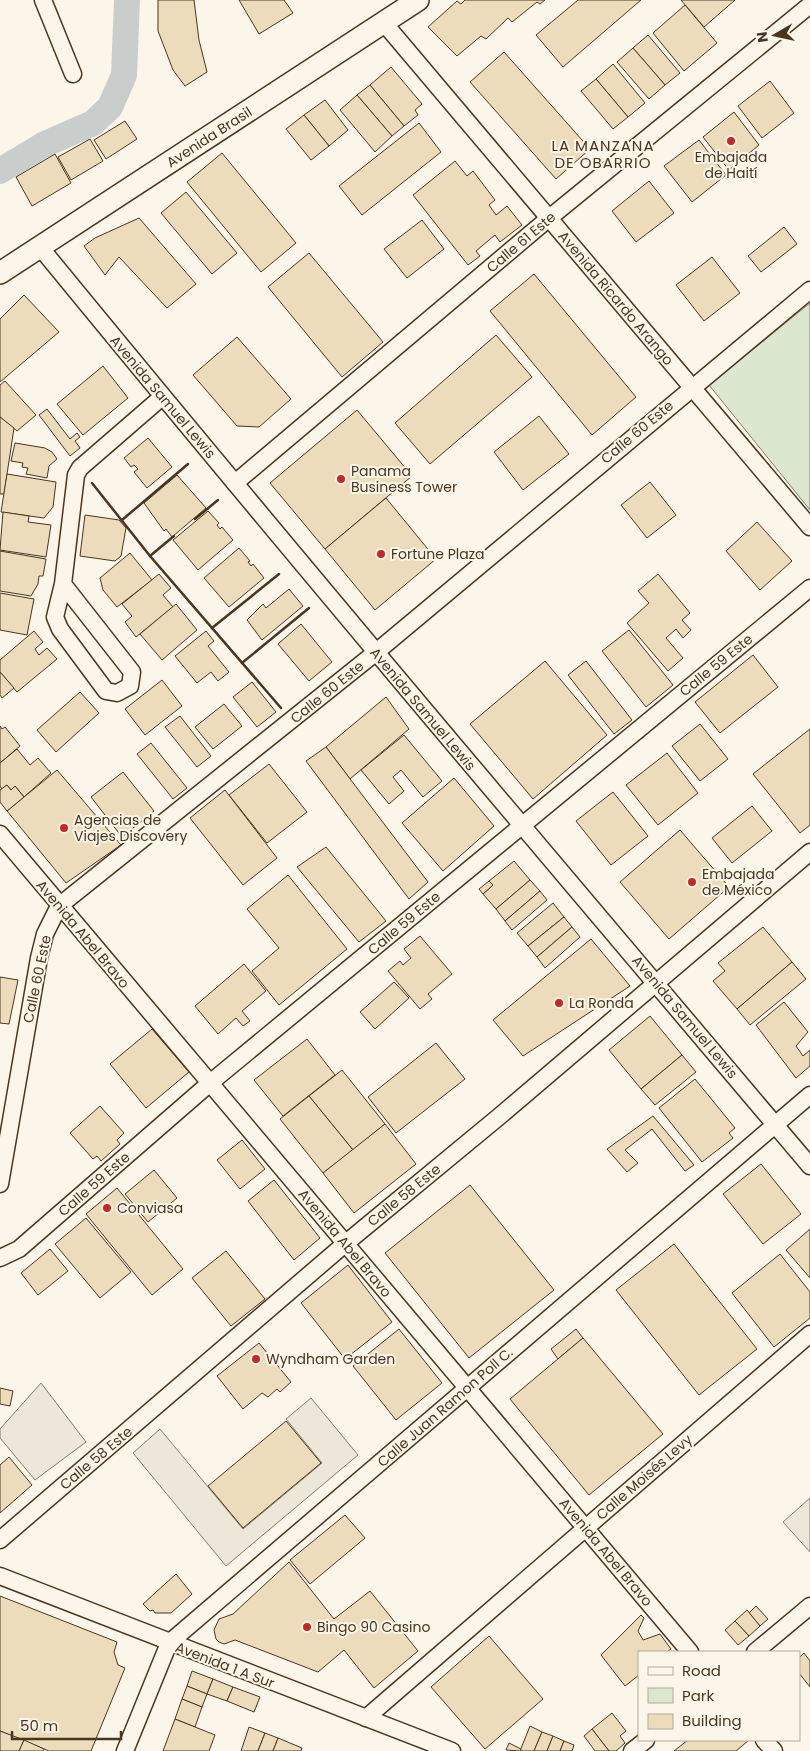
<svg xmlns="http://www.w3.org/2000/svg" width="810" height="1751" font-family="Poppins,sans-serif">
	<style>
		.green { fill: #dce7d0; stroke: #887966 }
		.parking { fill: #ede7d9; stroke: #887966 }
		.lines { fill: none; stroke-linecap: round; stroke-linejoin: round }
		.river { stroke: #c9cecd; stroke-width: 26 }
		.building { fill: #ecdcbc; stroke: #4a3520 }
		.minor-casing { stroke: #4a3520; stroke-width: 19 }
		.major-casing { stroke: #4a3520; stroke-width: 24 }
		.minor { stroke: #fbf6e9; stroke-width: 16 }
		.major { stroke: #fbf6e9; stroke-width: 21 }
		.wall { stroke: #4a3520; stroke-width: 2.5 }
		.poi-dot { fill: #c62828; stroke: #fbf6e9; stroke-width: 2 }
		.labels { text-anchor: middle; stroke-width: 4; stroke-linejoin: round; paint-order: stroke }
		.street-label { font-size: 14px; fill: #4a3520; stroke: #fbf6e9 }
		.poi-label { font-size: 14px; fill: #4a3520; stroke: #fbf6e9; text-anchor: start }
		.neighbourhood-label { font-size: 15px; letter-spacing: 1px; fill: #4a3520; stroke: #fbf6e9 }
	</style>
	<rect width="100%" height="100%" fill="#fbf6e9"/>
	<!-- green -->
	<path class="green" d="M810 303V510L709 385Z"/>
	<!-- parking -->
	<g class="parking">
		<path d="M41 1383 86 1442 35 1480 0 1438V1429Z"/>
		<path d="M311 1398 358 1455 226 1566 133 1453 160 1429 243 1529 322 1463 286 1419Z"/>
		<path d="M810 1498V1552L783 1522Z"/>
	</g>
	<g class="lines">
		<!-- river -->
		<path class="river" d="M0 171 43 145 93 123 110 107 124 75 127 0"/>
	</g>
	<!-- building -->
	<g class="building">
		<path d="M158 0H194L199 40 207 72 185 86 173 70 158 31Z"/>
		<path d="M239 0H284L293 13 259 34Z"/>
		<path d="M465 0H545L540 4 537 2 512 22 508 18 486 39 481 36 457 56 428 27 457 1 461 4Z"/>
		<path d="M578 0H641L563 67 536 35Z"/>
		<path d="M681 0H735L704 27Z"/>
		<path d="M685 5 717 43 684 71 653 33Z"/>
		<path d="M648 35 680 73 665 85 633 48Z"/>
		<path d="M633 48 665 85 649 99 617 62Z"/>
		<path d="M504 52 590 149 556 179 470 82Z"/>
		<path d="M613 64 645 103 628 117 596 79Z"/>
		<path d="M391 67 422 104 415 110 418 115 404 126 370 85Z"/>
		<path d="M596 79 628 117 613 129 581 91Z"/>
		<path d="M770 81 794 113 762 138 738 106Z"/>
		<path d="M370 85 404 126 392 136 357 95Z"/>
		<path d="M357 95 392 136 375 152 340 110Z"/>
		<path d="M325 100 348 130 329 146 304 115Z"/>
		<path d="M734 112 759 145 729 170 703 137Z"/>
		<path d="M304 115 329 146 311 160 286 129Z"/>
		<path d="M125 121 137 139 106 159 94 140Z"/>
		<path d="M419 123 441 152 362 215 339 186Z"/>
		<path d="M90 139 103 161 71 180 58 157Z"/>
		<path d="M699 140 726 175 692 202 664 166Z"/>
		<path d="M222 153 296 243 261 272 187 182Z"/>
		<path d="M55 154 71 183 32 206 16 177Z"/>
		<path d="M455 161 467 176 473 171 495 200 489 205 496 215 507 206 522 225 500 242 495 235 476 251 480 256 468 265 413 195Z"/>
		<path d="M649 181 674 213 636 242 612 211Z"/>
		<path d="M186 192 237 253 212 274 161 213Z"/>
		<path d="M139 218 196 284 167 308 119 257 105 275 84 246 95 238Z"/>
		<path d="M422 220 444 249 407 278 384 249Z"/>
		<path d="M784 227 797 244 761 272 748 256Z"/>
		<path d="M309 253 383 342 342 377 268 287Z"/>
		<path d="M712 257 740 293 704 321 676 285Z"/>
		<path d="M534 274 636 397 592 435 490 311Z"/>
		<path d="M24 295 59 332 0 382V319Z"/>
		<path d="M496 335 532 377 430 464 395 423Z"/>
		<path d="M237 337 291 399 259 427 237 426 193 375Z"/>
		<path d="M103 366 128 398 83 435 57 404Z"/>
		<path d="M5 381 36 415 17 431 0 417V385Z"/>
		<path d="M47 409 70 439 77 433 80 437 75 441 80 448 70 456 39 415Z"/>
		<path d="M357 410 412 476 325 549 270 483Z"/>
		<path d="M539 416 569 454 523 490 494 452Z"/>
		<path d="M0 417 14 428 4 494H0Z"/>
		<path d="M148 438 172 467 147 488 134 472 138 469 134 465 131 467 124 458Z"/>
		<path d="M15 443 45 448 52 452 57 459 49 466 47 478 26 474 28 468 22 467 23 463 11 461Z"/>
		<path d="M7 474 56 482 53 507 44 518 1 512Z"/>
		<path d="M177 475 206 508 172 537 166 529 164 531 144 503Z"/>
		<path d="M650 482 676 515 647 538 621 505Z"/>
		<path d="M386 498 436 559 375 610 325 549Z"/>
		<path d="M208 511 219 523 217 525 220 529 222 527 233 540 198 570 173 540Z"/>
		<path d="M3 512 29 516 28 522 51 525 46 557 0 550Z"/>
		<path d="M85 515 119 520 126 528 121 556 115 561 80 556Z"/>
		<path d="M757 522 792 561 760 590 726 551Z"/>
		<path d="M239 548 250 561 248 562 251 566 253 564 264 578 229 607 204 578Z"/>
		<path d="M0 551 46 559 43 576H39L38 584 31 596 0 591Z"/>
		<path d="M130 553 152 580 117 607 103 590 100 578Z"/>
		<path d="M159 574 171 588 163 595 173 607 136 637 125 622 132 616 122 604Z"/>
		<path d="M658 574 690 613 682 620 691 630 683 638 676 629 666 638 683 658 668 671 627 623 649 603 638 591Z"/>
		<path d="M289 589 303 606 262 640 247 620 263 604 266 608Z"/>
		<path d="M0 593 34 599 27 635 0 630Z"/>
		<path d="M176 604 197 630 162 660 140 634Z"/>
		<path d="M301 624 332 662 309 681 278 644Z"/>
		<path d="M629 630 673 685 646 707 602 651Z"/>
		<path d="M34 631 43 642 35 649 39 655 47 648 57 659 17 692 0 672V660Z"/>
		<path d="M206 631 214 641 208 646 229 672 218 681 211 672 197 683 175 656Z"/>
		<path d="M753 655 778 687 720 733 695 702Z"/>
		<path d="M545 661 607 735 533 799 470 724Z"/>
		<path d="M586 661 632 720 614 734 568 675Z"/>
		<path d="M0 672 14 688 2 698 0 695Z"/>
		<path d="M162 680 182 706 145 735 125 709Z"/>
		<path d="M252 682 276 712 257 727 233 697Z"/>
		<path d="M80 692 99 713 56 752 37 730Z"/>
		<path d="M386 697 409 729 350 779 326 747Z"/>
		<path d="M224 704 242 726 213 749 195 727Z"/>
		<path d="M180 716 211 756 197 767 165 727Z"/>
		<path d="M700 724 728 759 700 781 672 746Z"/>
		<path d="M0 726 2 729 5 727 20 746 0 763Z"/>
		<path d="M810 729V825L800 833 753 774Z"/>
		<path d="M404 735 442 781 423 797 401 770 393 777 404 791 389 804 361 770Z"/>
		<path d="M151 743 187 788 173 799 137 754Z"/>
		<path d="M326 747 428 882 409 899 306 761Z"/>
		<path d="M17 749 30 765 38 758 51 773 24 797 15 786 11 790 7 785 2 789 0 786V763Z"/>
		<path d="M667 753 698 793 658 825 626 785Z"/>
		<path d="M269 764 307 812 267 843 229 795Z"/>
		<path d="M57 770 121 845 66 883 7 811Z"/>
		<path d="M123 772 154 811 122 837 91 797Z"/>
		<path d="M454 778 494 826 443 871 402 823Z"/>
		<path d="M7 785 11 790 15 786 24 797 7 811 0 802V790Z"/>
		<path d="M225 790 277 858 243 885 190 818Z"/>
		<path d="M613 792 648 836 611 865 576 821Z"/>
		<path d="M752 806 772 831 732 863 712 838Z"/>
		<path d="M680 830 729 887 669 939 620 882Z"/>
		<path d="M326 847 386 921 359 942 297 867Z"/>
		<path d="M514 861 530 880 496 909 483 894 493 885 489 881Z"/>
		<path d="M288 875 347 949 279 1005 252 971 279 948 247 909Z"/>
		<path d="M530 880 540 891 505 921 496 909Z"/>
		<path d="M489 881 493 885 483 894 479 889Z"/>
		<path d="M540 891 547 900 512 930 505 921Z"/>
		<path d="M553 903 564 917 528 946 517 933Z"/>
		<path d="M564 917 572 927 537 957 528 946Z"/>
		<path d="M572 927 580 937 545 968 537 957Z"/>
		<path d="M763 927 792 962 737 1009 713 981 725 971 718 963Z"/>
		<path d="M420 936 452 974 428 994 432 999 420 1009 388 971 400 961 403 965 411 958 404 949Z"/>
		<path d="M591 939 630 986 523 1056 493 1020Z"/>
		<path d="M792 962 806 979 750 1025 737 1009Z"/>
		<path d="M244 964 266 991 242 1011 250 1021 243 1026 236 1018 218 1034 195 1006Z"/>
		<path d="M0 977 18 980 9 1024 0 1023Z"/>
		<path d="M394 982 409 998 375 1029 360 1012Z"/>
		<path d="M784 1002 808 1032 796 1046 803 1056 810 1050V1066L796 1078 756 1025Z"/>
		<path d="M650 1016 682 1055 641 1089 609 1050Z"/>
		<path d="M152 1029 189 1072 146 1108 110 1064Z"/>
		<path d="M307 1039 335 1075 283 1116 254 1080Z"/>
		<path d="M436 1043 465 1079 396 1133 368 1097Z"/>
		<path d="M682 1055 696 1072 655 1105 641 1089Z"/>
		<path d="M342 1070 385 1124 353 1150 309 1096Z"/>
		<path d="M695 1079 735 1128 729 1133 733 1138 702 1162 659 1108Z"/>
		<path d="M309 1096 353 1150 323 1173 280 1119Z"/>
		<path d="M100 1106 124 1133 117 1140 120 1144 101 1161 97 1156 93 1159 70 1133Z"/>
		<path d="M653 1116 694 1165 685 1171 652 1129 625 1150 638 1163 627 1172 607 1149Z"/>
		<path d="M385 1124 416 1164 354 1213 323 1173Z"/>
		<path d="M242 1140 265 1169 240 1189 217 1160Z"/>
		<path d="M761 1164 801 1214 763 1244 723 1194Z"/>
		<path d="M154 1170 177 1198 148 1222 125 1194Z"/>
		<path d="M274 1180 320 1238 294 1260 248 1201Z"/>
		<path d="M470 1185 554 1290 469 1358 385 1253Z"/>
		<path d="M117 1188 183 1269 152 1295 86 1214Z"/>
		<path d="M86 1218 131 1272 100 1298 55 1244Z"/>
		<path d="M810 1229V1278L786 1250Z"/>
		<path d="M674 1244 757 1349 699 1395 616 1290Z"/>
		<path d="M50 1249 68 1271 38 1295 21 1273Z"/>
		<path d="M226 1251 265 1299 231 1326 192 1278Z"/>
		<path d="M780 1254 810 1292V1318L774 1347 732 1293Z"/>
		<path d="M348 1265 392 1322 345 1359 301 1303Z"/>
		<path d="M399 1329 442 1383 396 1420 353 1366Z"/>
		<path d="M576 1329 583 1338 558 1359 551 1349Z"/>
		<path d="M583 1338 663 1434 589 1495 510 1399Z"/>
		<path d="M259 1343 291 1382 280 1392 277 1389 268 1397 262 1393 243 1409 217 1376Z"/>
		<path d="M0 1388 13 1391 10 1406 0 1404Z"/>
		<path d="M286 1421 321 1463 243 1528 208 1486Z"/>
		<path d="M9 1457 32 1485 0 1513V1465Z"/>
		<path d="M345 1515 365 1538 310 1584 290 1560Z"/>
		<path d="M289 1562 334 1619 370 1591 418 1651 374 1688 344 1650 318 1672 235 1640 224 1644 219 1642 216 1639 214 1630 219 1619 233 1614Z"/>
		<path d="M176 1574 192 1594 171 1613H155L153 1610 150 1611 143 1604Z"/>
		<path d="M0 1596 117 1642 114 1652 118 1665 125 1668 91 1751H49L0 1731Z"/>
		<path d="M756 1606 768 1619 760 1626 749 1613Z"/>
		<path d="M747 1610 760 1626 749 1636 735 1621Z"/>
		<path d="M641 1615 644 1618 638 1631 643 1640 660 1634 671 1649 667 1652H639V1675L625 1686 601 1655Z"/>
		<path d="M735 1621 749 1636 738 1645 725 1630Z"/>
		<path d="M489 1636 543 1699 485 1749 431 1687Z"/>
		<path d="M804 1653 810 1661V1687L799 1673V1658Z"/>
		<path d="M192 1671 213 1679 207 1694 187 1686Z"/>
		<path d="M213 1679 233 1687 227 1701 207 1694Z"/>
		<path d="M187 1686 207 1694 202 1707 182 1699Z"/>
		<path d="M233 1687 260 1697 254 1712 227 1701Z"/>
		<path d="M182 1699 202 1707 195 1727 175 1719Z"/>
		<path d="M612 1713 626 1731 620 1736 625 1743 616 1751H609L592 1729Z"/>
		<path d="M175 1719 215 1735 209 1751H163Z"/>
		<path d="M530 1726 542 1732 534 1751H520Z"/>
		<path d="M249 1727 265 1733 258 1751H241Z"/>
		<path d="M592 1729 609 1751H595L584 1736Z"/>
		<path d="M0 1731 24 1740 19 1751H0Z"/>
		<path d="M542 1732 553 1736 547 1751H534Z"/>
		<path d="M265 1733 278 1738 273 1751H258Z"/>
		<path d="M553 1736 564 1741 560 1751H547Z"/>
		<path d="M278 1738 302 1748 301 1751H273Z"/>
		<path d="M24 1740 44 1749 43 1751H19Z"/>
		<path d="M688 1740H749L736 1751H674Z"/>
		<path d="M564 1741 574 1745 572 1751H560Z"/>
		<path d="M509 1743 521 1749 520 1751 506 1750Z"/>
	</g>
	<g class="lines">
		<defs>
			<g id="minor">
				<path d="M43 0 73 74"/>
				<path d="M384 23 810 527"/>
				<path d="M40 247C293 556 552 861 810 1166"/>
				<path d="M235 483 548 219 810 5"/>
				<path d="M63 584 132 672 130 686 117 693 106 691 60 629 55 617 63 584 76 475 80 468 162 397"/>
				<path d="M0 834 690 1652"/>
				<path d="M0 1184 39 958 45 934 59 906 375 653 810 290"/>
				<path d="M0 1258 19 1249 210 1083 810 588"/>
				<path d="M0 1540 346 1243 501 1115 810 852"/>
				<path d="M0 1576 452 1751"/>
				<path d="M755 1652 810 1606"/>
				<path d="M366 1718 810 1334"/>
				<path d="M764 1740 774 1751"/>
				<path d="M125 1751 169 1643 810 1095"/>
				<path d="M632 1751 646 1740"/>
			</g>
			<path id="major" d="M0 273 418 0"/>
		</defs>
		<!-- minor casing -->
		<use href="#minor" class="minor-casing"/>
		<!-- major casing -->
		<use href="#major" class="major-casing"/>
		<!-- minor -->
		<use href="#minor" class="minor"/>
		<!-- major -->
		<use href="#major" class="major"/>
		<!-- wall -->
		<g class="wall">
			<path d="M92 483 150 556 281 708"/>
			<path d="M195 519 218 500"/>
			<path d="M122 520 188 464"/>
			<path d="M150 556 174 536"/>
			<path d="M212 628 279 574"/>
			<path d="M242 663 309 608"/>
		</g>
	</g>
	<!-- markers -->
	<g class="poi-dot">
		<circle cx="731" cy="141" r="5"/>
		<circle cx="341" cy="479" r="5"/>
		<circle cx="381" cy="554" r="5"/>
		<circle cx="64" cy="828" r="5"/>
		<circle cx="692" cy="882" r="5"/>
		<circle cx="559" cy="1003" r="5"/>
		<circle cx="107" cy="1208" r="5"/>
		<circle cx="256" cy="1359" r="5"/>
		<circle cx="307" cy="1627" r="5"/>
	</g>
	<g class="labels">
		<!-- street labels -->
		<g class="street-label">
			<text transform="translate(209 137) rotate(-33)" y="5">Avenida Brasil</text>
			<text transform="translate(521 242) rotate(-40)" y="5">Calle 61 Este</text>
			<text transform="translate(616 298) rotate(50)" y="5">Avenida Ricardo Arango</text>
			<text transform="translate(163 397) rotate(50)" y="5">Avenida Samuel Lewis</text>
			<text transform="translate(637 432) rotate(-40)" y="5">Calle 60 Este</text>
			<text transform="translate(716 665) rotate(-39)" y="5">Calle 59 Este</text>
			<text transform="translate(327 692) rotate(-39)" y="5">Calle 60 Este</text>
			<text transform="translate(423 709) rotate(50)" y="5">Avenida Samuel Lewis</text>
			<text transform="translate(404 923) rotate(-40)" y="5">Calle 59 Este</text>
			<text transform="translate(83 934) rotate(50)" y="5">Avenida Abel Bravo</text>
			<text transform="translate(37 979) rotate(-78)" y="5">Calle 60 Este</text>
			<text transform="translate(685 1017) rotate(50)" y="5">Avenida Samuel Lewis</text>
			<text transform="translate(94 1184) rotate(-41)" y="5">Calle 59 Este</text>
			<text transform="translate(404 1195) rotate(-39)" y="5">Calle 58 Este</text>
			<text transform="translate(345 1243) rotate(50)" y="5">Avenida Abel Bravo</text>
			<text transform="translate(445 1407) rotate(-41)" y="5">Calle Juan Ramon Poll C.</text>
			<text transform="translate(96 1458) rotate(-40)" y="5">Calle 58 Este</text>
			<text transform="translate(644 1477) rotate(-41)" y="5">Calle Moisés Levy</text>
			<text transform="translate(606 1552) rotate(50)" y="5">Avenida Abel Bravo</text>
			<text transform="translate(225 1665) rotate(21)" y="5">Avenida 1 A Sur</text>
		</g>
		<!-- poi labels -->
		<g class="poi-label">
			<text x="731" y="162" text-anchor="middle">Embajada<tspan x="731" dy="16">de Haití</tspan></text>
			<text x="351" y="476">Panama<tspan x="351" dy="16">Business Tower</tspan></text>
			<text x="391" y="559">Fortune Plaza</text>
			<text x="74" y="825">Agencias de<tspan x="74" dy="16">Viajes Discovery</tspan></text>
			<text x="702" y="879">Embajada<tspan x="702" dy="16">de México</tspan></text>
			<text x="569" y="1008">La Ronda</text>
			<text x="117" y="1213">Conviasa</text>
			<text x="266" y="1364">Wyndham Garden</text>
			<text x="317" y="1632">Bingo 90 Casino</text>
		</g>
		<!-- neighbourhood labels -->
		<g class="neighbourhood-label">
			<text x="603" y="151">LA MANZANA<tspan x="603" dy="17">DE OBARRIO</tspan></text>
		</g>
	</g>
	<!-- legend -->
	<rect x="638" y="1651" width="162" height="90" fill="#fbf6e9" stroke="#b4a999"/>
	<rect x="648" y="1667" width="25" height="8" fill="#fbf6e9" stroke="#b4a999"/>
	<text x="682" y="1676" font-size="15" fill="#4a3520">Road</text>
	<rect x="648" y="1688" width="25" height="15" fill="#dce7d0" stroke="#b4a999"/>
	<text x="682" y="1701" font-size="15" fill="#4a3520">Park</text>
	<rect x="648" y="1714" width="25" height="15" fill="#ecdcbc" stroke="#b4a999"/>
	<text x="682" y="1726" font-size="15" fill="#4a3520">Building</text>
	<!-- north arrow -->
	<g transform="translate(775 35) rotate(261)" stroke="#fbf6e9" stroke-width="4" paint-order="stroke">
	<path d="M0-4L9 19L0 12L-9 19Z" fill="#4a3520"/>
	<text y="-8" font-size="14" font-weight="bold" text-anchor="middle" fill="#4a3520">N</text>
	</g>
	<!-- scale -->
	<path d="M12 1731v8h109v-8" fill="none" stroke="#4a3520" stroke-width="2.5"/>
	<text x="20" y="1731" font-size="15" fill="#4a3520" stroke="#fbf6e9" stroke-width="4" paint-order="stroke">50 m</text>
</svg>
